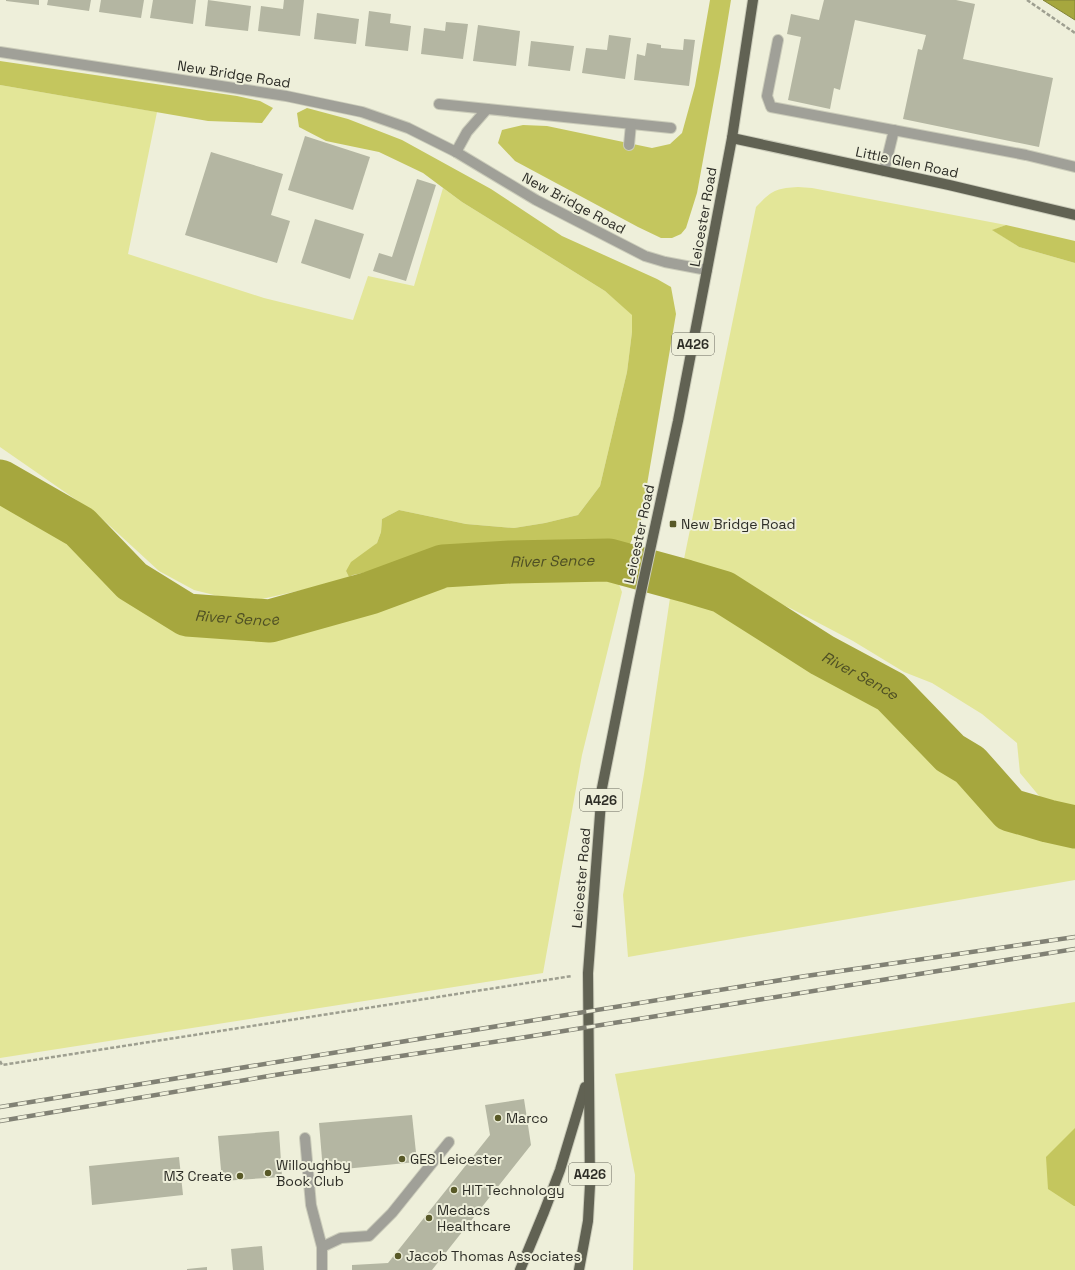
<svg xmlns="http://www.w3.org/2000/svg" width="1075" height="1270" font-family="'Space Grotesk',sans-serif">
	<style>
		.green { fill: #e3e698 }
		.forest { fill: #c4c65e }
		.water { fill: #a6a73e; stroke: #828337 }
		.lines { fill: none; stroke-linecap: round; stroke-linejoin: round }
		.river { stroke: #a6a73e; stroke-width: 43 }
		.building { fill: #b4b6a2 }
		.minor-casing { stroke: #cbccba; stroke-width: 12 }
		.major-casing { stroke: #cbccba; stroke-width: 12 }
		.path { stroke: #9e9f90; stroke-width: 2.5; stroke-dasharray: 4 2; stroke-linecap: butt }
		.minor { stroke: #a0a098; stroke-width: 10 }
		.major { stroke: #616253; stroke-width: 10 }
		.rail-casing { stroke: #818174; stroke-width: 4.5 }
		.rail { stroke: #eeefda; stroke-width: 3; stroke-dasharray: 9; stroke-linecap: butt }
		.poi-dot { fill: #585927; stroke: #eeefda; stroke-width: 1.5 }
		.labels { text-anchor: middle; stroke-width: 4; stroke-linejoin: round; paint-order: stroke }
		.shield { fill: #eeefda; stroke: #68685d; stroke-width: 1 }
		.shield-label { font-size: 13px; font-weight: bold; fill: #2e2e27 }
		.street-label { font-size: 14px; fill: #2e2e27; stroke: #eeefda }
		.poi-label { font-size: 14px; fill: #2e2e27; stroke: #eeefda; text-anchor: start }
		.water-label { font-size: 15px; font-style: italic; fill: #4e4f24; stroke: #eeefda }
	</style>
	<rect width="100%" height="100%" fill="#eeefda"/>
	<!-- green -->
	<g class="green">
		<path d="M0 85 157 112 128 254 264 298 353 320 368 276 414 286 443 188 462 202 605 291 632 314V332L627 372 600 486 578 515 545 523 514 528 466 524 399 510 382 519 381 532 377 543 346 571 349 577 320 586 262 599 226 598 194 590 159 571 98 515 0 447Z"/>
		<path d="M798 187 812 188 1006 225 993 230 1019 247 1075 263V813L1062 809 1040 797 1020 773 1017 743 982 714 932 683 904 672 853 641 792 609 732 582 684 559 756 207C771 191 776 188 798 187Z"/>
		<path d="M0 492 68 527 111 571 148 600 198 622 269 631 336 613 449 570 611 565 622 592 582 755 543 973 0 1058Z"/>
		<path d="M678 591 705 594 738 620 921 717 951 744 958 759 969 776 989 799 1015 822 1075 836V880L628 957 623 895 644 774 670 598Z"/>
		<path d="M1075 1002V1270H633L635 1175 615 1074Z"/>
	</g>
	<!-- forest -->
	<g class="forest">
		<path d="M710 0H731L720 67 697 193 686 228 681 234 672 238H661L638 227 515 161 498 143 502 130 523 125 547 126 652 148 670 144 682 133 695 86Z"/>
		<path d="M0 61 237 96 260 101 273 108 262 123 208 121 0 85Z"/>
		<path d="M307 108 348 119 402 140 491 189 562 236 657 279 671 287 676 314 641 520 628 548 579 546 474 550 353 575 349 577 346 571 351 562 377 543 381 532 382 519 399 510 466 524 514 528 545 523 578 515 600 486 627 372 632 332V315L605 291 462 202 423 173 379 152 326 141 299 127 297 113Z"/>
		<path d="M1006 225 1075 241V263L1019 247 992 230Z"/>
		<path d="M1075 1128V1206H1074L1048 1189 1046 1157Z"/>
	</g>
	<!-- water -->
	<path class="water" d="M1043 0H1075V20Z"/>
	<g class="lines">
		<!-- river -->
		<path class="river" id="s1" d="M0 481 80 527 132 581 187 615 270 621 370 593 443 566 510 562 609 560 686 581 723 592 822 655 891 692 950 753 970 765 1010 810 1048 821 1075 827"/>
	</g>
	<!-- building -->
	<g class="building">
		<path d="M6 0H39V5L6 1Z"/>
		<path d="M48 0H91L89 11 47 5Z"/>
		<path d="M101 0H144L141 18 99 12Z"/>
		<path d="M153 0H196L193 24 150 18Z"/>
		<path d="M208 0 251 6 248 31 205 26Z"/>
		<path d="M284 0H304L300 36 258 31 261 6 283 9Z"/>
		<path d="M824 0H956L975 4 963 59 1053 78 1039 147 903 119 918 49 922 50 926 35 855 20 840 90 834 88 830 109 788 100 801 37 787 34 791 14 819 20Z"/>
		<path d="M369 11 391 14 390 23 411 26 408 51 365 46Z"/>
		<path d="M317 13 359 19 356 44 314 39Z"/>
		<path d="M446 22 468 24 463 59 421 54 424 28 445 31Z"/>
		<path d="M478 25 520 31 516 66 473 61Z"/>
		<path d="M609 35 631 38 625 79 582 73 586 48 607 50Z"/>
		<path d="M684 39 695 40 689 86 634 80 637 54 645 56 647 43 661 45V48L683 50Z"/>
		<path d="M531 41 574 46 570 71 528 66Z"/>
		<path d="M305 136 370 157 353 210 288 190Z"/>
		<path d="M211 152 283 174 271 215 290 221 277 263 185 235Z"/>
		<path d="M417 179 436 185 406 281 373 271 379 253 392 257Z"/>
		<path d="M315 219 364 234 350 279 301 263Z"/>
		<path d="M524 1099 531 1145 432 1270H352V1265L388 1263 490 1135 485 1105Z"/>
		<path d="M412 1115 417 1162 323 1171 319 1123Z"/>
		<path d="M279 1131 282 1177 222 1181 218 1136Z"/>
		<path d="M179 1157 183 1195 92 1205 89 1166Z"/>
		<path d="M262 1246 264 1270H233L231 1249Z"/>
		<path d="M207 1267V1270H187V1269Z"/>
	</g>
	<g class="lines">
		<defs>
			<g id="minor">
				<path d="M778 40 767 96 771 107 1026 155 1075 167"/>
				<path d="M0 52 286 96 362 112 408 128 456 152 536 200 645 256 665 262 707 270"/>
				<path d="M439 104 671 128"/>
				<path d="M629 145 631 124"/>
				<path d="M456 152 467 132 487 109"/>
				<path d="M884 171 894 130"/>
				<path d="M305 1138 311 1205 322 1247V1270"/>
				<path d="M322 1247 341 1238 369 1236 392 1213 449 1142"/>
			</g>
			<g id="major">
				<path d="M732 138 949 185 1075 215"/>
				<path d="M520 1270 544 1212 560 1170 585 1087"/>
				<path d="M579 1270 588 1221 590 1185 588 973 602 788 639 601 678 421 707 270 732 138 753 0"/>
			</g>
		</defs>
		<!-- minor casing -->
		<use href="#minor" class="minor-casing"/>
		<!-- major casing -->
		<use href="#major" class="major-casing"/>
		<!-- path -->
		<g class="path">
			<path d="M1027 0 1075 33"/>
			<path d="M0 1061 2 1065 572 976"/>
		</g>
		<!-- minor -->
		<use href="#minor" class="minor"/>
		<!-- major -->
		<use href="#major" class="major"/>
		<defs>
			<g id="rail">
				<path d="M0 1107 806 976 1075 937"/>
				<path d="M0 1121 275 1075 520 1038 1075 949"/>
			</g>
		</defs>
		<!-- rail casing -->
		<use href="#rail" class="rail-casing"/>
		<!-- rail -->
		<use href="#rail" class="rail"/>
	</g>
	<!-- markers -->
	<g class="poi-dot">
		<rect x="669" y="520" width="8" height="8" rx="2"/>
		<circle cx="498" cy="1118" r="4"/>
		<circle cx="402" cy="1159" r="4"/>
		<circle cx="268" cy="1173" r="4"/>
		<circle cx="240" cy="1176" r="4"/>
		<circle cx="454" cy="1190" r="4"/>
		<circle cx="429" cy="1218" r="4"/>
		<circle cx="398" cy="1256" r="4"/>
	</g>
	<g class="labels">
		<!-- shield labels -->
		<g class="shield">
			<rect x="672" y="333" width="42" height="22" rx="3"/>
			<rect x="580" y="789" width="42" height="22" rx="3"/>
			<rect x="569" y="1163" width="42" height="22" rx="3"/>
		</g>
		<g class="shield-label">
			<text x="693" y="349">A426</text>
			<text x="601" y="805">A426</text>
			<text x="590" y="1179">A426</text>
		</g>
		<!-- street labels -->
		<g class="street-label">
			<text transform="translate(234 74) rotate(9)" y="5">New Bridge Road</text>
			<text transform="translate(907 162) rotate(12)" y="5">Little Glen Road</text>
			<text transform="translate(574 203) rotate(28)" y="5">New Bridge Road</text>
			<text transform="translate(703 217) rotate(-80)" y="5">Leicester Road</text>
			<text transform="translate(639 534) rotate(-78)" y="5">Leicester Road</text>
			<text transform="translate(581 878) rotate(-85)" y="5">Leicester Road</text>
		</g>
		<!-- poi labels -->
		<g class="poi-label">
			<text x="681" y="529">New Bridge Road</text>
			<text x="506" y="1123">Marco</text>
			<text x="410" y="1164">GES Leicester</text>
			<text x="276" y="1170">Willoughby<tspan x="276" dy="16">Book Club</tspan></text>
			<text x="232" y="1181" text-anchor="end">M3 Create</text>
			<text x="462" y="1195">HIT Technology</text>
			<text x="437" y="1215">Medacs<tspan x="437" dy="16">Healthcare</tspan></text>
			<text x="406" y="1261">Jacob Thomas Associates</text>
		</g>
		<!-- water labels -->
		<g class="water-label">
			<text dy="5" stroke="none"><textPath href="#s1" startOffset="606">River Sence</textPath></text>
			<text dy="5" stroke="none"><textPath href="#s1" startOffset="282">River Sence</textPath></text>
			<text dy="5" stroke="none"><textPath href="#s1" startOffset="942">River Sence</textPath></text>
		</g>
	</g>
</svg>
